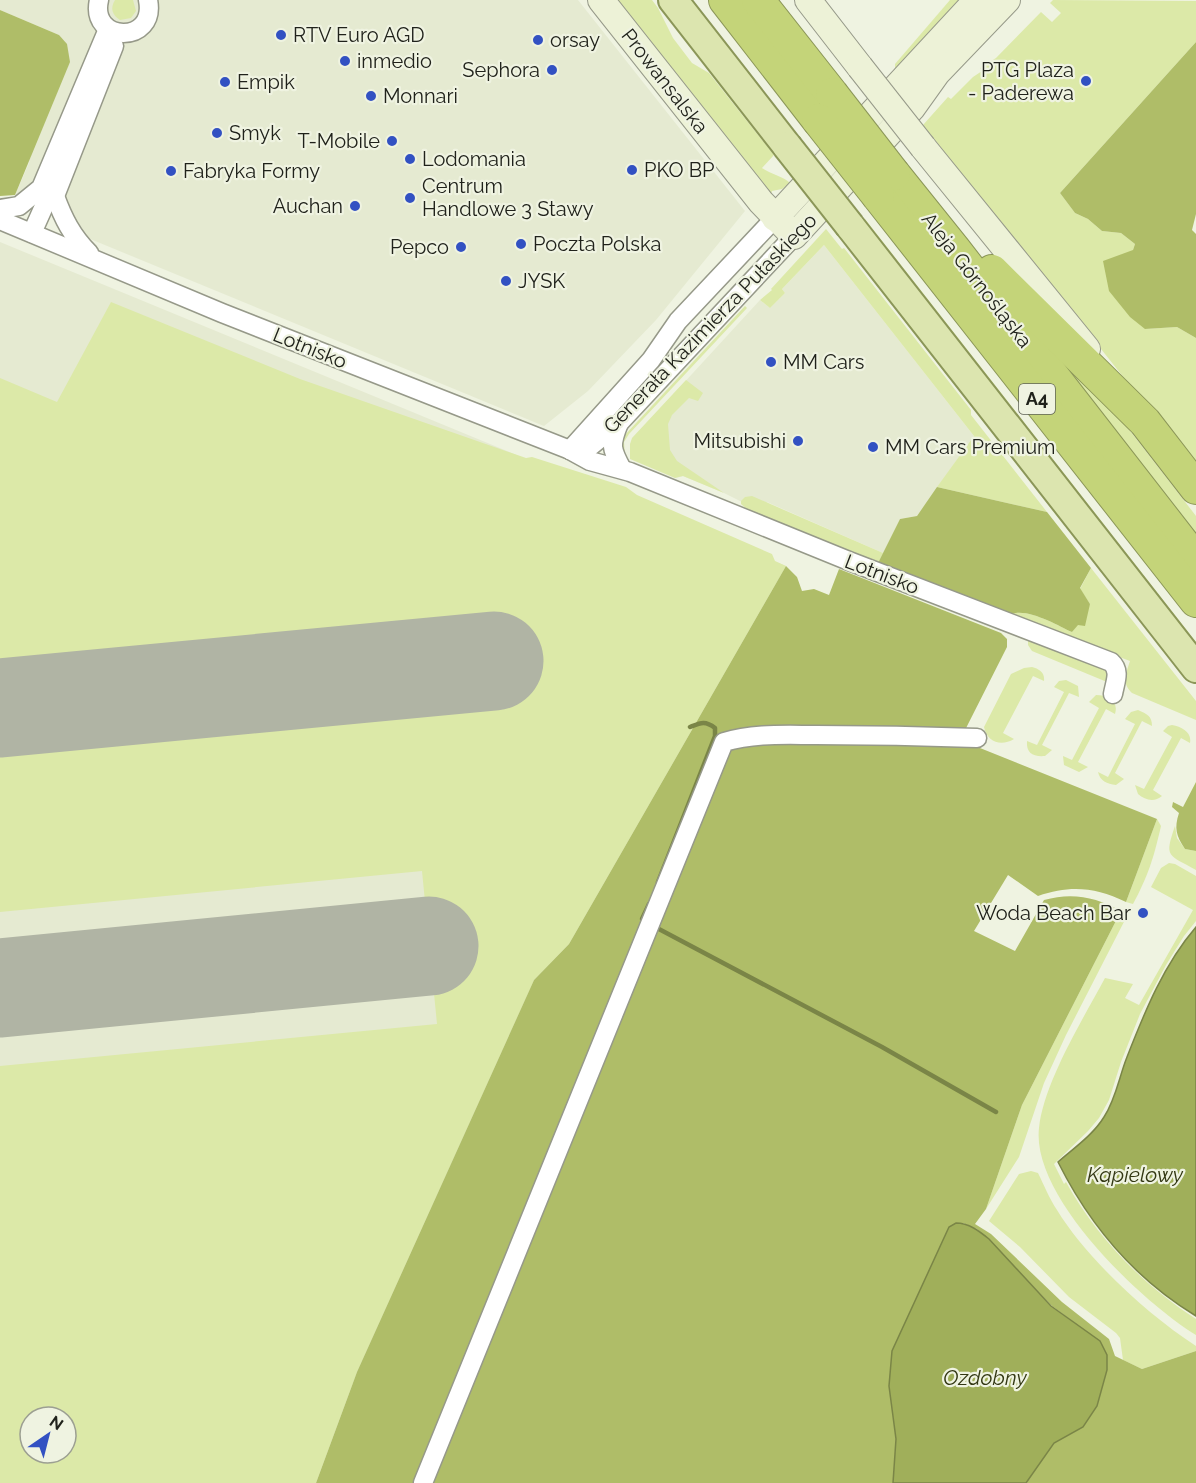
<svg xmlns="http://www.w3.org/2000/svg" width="1196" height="1483" font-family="Raleway,sans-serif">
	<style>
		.built { fill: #e5ead1; fill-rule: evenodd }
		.green { fill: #dce9a8; fill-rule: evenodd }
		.forest { fill: #afbd68 }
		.water { fill: #a0af5a; stroke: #7a8547; stroke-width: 1.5 }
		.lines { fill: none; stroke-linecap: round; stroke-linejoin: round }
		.stream { stroke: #7a8547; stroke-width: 4.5 }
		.runway { stroke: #b0b4a4; stroke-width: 99 }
		.street-casing { stroke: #969989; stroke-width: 21 }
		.secondary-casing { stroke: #969989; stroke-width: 28 }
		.primary-casing { stroke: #8b9658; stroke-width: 32 }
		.highway-casing { stroke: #8b9658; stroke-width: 34 }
		.street { stroke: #fff; stroke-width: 18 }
		.secondary { stroke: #edf2d7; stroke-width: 26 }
		.primary { stroke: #dce5af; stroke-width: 28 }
		.highway { stroke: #c4d479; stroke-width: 32 }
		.secondary-bridge-casing { stroke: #969989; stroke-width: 28; stroke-linecap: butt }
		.primary-bridge-casing { stroke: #8b9658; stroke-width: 32; stroke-linecap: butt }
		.highway-bridge-casing { stroke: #8b9658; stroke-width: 34; stroke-linecap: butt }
		.secondary-bridge { stroke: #edf2d7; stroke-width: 26 }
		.primary-bridge { stroke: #dce5af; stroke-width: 28 }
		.highway-bridge { stroke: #c4d479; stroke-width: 32 }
		.poi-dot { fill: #3251c2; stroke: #eff3e1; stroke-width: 2 }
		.labels { text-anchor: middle; stroke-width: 4.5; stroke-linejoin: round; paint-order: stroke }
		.shield { fill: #eff3e1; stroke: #5e6156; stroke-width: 1.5 }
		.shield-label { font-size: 18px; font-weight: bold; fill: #20221b }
		.poi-label { font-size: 20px; fill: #20221b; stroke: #eff3e1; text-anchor: start }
		.street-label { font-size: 20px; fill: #20221b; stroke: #eff3e1 }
		.water-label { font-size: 21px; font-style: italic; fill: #333814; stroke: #eff3e1 }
	</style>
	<rect width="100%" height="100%" fill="#eff3e1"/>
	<!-- built -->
	<g class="built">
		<path d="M0 0H578L745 211 656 320 588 391 544 426 83 236 70 222 15 195 29 163 59 35 0 10Z"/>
		<path d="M0 242 786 566 534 980 308 1483H0ZM30 1417H66V1453H30Z"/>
		<path d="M824 245 974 436 917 516 900 519 883 553 767 502 762 512 724 493 683 476 675 478 647 423 760 300 770 308 785 293 782 289Z"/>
	</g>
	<!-- green -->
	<g class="green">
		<path d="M115 0H133L136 11 131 18 120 20C112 15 110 8 115 0Z"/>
		<path d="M610 0H652L658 8 673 38 692 63 709 73 774 155 762 168C770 174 785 177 790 183L782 189 772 191 771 195Z"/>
		<path d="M950 0H966L895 77V64Z"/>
		<path d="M1053 0 1196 1V42L1060 193 1075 213 1088 219 1102 231 1121 233 1135 244 1133 250 1145 329 1177 327 1196 338V476L1136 393 923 125 948 97 951 99 973 77 982 71 980 68 996 58 1041 12 1052 22 1061 13 1050 3Z"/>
		<path d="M865 219 1196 642V653L861 223Z"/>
		<path d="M826 229 842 249 844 248 971 410V415L1047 512 937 487 974 436 824 245 782 289 785 293 770 308 760 300 772 290 771 289Z"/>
		<path d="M111 302 300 379 526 458 532 457 626 487 637 495 772 554 775 561 786 566 569 944 534 980 357 1372 316 1483H0V1066L437 1024 422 871 0 912V745L506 697 501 624 0 674V378L57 402ZM30 1417H66V1453H30Z"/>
		<path d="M745 306 747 308 629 434 624 442 625 456 621 440 623 437Z"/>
		<path d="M1026 317 1103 396 1196 516V533Z"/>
		<path d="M686 380 703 393 698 401 689 398 672 415 668 424 670 450 677 461 724 493 683 476 675 478 630 459V444L632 438Z"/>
		<path d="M752 496 883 553 877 565 749 511 741 504V501L745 497Z"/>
		<path d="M1091 568 1196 701V720L1132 693C1121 682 1126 674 1130 661L1009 615C1025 606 1057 625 1072 632L1090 604 1080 589Z"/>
		<path d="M1028 640 1103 668 1107 673V682L1032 651 1028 645Z"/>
		<path d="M1032 667C1039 669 1045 672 1044 681L1033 676 1003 733 1014 739C1001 747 987 742 984 727L1011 674 1024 668Z"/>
		<path d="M1066 680 1078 686 1079 697 1069 693 1042 745 1052 750 1045 756C1033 757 1026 753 1027 741L1037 745 1064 692 1054 687 1059 681Z"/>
		<path d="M1096 695C1108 695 1119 701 1115 714L1106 709 1078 762 1088 767 1079 772 1064 765 1063 756 1072 760 1099 708 1089 702Z"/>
		<path d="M1138 710C1147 714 1152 716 1152 726L1142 721 1115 773 1124 779 1116 785C1107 784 1100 781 1098 772L1108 777 1135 724 1125 719 1131 712Z"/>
		<path d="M1172 725C1182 727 1192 732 1190 743L1181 738 1153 790 1162 796C1154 803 1145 800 1138 794L1135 785 1144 789 1172 737 1163 731 1168 726Z"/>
		<path d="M1157 819 1161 826C1154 857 1148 876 1133 904L1126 902Z"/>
		<path d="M1175 826 1177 838 1185 849 1196 851V870C1168 854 1164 858 1175 826Z"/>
		<path d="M1169 863 1175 864 1196 876V921L1184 936 1166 965 1140 1014 1121 1062 1109 1100 1099 1118 1088 1131 1054 1164 1064 1184 1066 1182C1097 1238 1143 1285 1196 1319V1335C1142 1302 1031 1197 1039 1128 1044 1082 1083 1019 1105 978L1133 984 1125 998 1139 1005 1193 910 1151 887 1161 868Z"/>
		<path d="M1121 911 1128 914 1066 1035 1044 1083 1019 1157 986 1209 1022 1105Z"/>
		<path d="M1031 1171 1038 1173C1044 1185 1049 1198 1057 1210 1087 1259 1148 1315 1196 1346V1351L1142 1369 1123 1360 1120 1338 1116 1333 1069 1297 1020 1247 989 1221 1019 1174Z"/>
	</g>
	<!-- forest -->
	<g class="forest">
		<path d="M0 10 59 35 67 44 70 62 15 195 0 196Z"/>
		<path d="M1196 42V214L1192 230 1196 234V338L1177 327 1145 329 1130 317 1109 291 1103 261 1133 250 1135 244 1121 233 1102 231 1088 219 1075 213 1060 193Z"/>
		<path d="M937 487 1047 512 1091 568 1080 588 1090 604 1085 626 1078 625 1072 632C1057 625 1025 606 1009 615L877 565 900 519 917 516Z"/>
		<path d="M786 566 797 577 802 591 814 589 829 595 839 569 1001 633 1007 639V647L960 740 1157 819 1126 902C1095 887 1070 885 1038 896L1008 875 974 931 1015 951 1044 900C1072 892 1096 897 1121 911L1022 1105 986 1209 975 1224 991 1234 1062 1302 1109 1339 1115 1356 1142 1369 1196 1351V1483H1026L1054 1443 1083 1427 1097 1406 1107 1370 1099 1341 1052 1306 977 1229 963 1223H956L889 1386 896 1439 893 1483H316L357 1372 534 980 569 944Z"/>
		<path d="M1196 782V851L1185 849C1176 836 1174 828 1179 813L1172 807 1173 802 1183 807Z"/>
	</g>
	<!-- water -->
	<g class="water">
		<path d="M1196 927V1316C1135 1279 1090 1226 1058 1162 1074 1148 1093 1135 1104 1117 1116 1099 1119 1077 1127 1057 1145 1011 1164 964 1196 927Z"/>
		<path d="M956 1223C969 1223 979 1231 989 1239L1051 1306 1100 1341 1107 1355V1370L1097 1406 1083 1427 1054 1443 1026 1483H893L896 1439 889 1386 892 1351 949 1227Z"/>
	</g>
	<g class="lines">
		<!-- stream -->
		<g class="stream">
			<path d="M658 882 715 736V728C705 720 700 723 690 727"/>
			<path d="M643 920 642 919 649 904"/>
			<path d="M657 928 882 1047 996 1112"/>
		</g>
		<!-- runway -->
		<g class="runway">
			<path d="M0 708 494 661"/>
			<path d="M0 988 429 946"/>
		</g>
		<defs>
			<g id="street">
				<path d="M99 0C89 43 157 45 148 0"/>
				<path d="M55 196C63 218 72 236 89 253"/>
				<path d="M0 209 19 206 41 188 108 29"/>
				<path d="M0 220 222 313 570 450 590 461 630 472 849 561 1111 662C1121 671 1115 682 1113 694"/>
				<path d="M32 233 45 204 55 196 114 46"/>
				<path d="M619 423C610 445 611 449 622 469"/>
				<path d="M570 450 587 449 619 423 794 236"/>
				<path d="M570 450 651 360 678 321 775 218"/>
				<path d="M423 1483 724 742C754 733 785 735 816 735 870 735 923 736 977 738"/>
			</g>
			<g id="secondary">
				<path d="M601 0 761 202 794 236 912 108 937 73 1007 0"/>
				<path d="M808 0 860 67"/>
				<path d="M923 147 1087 349"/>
				<path d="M775 218 977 0"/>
			</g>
			<g id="primary">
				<path d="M673 0 787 146"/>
				<path d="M850 226 1196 668"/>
			</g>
			<g id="highway">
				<path d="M725 0 818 120"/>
				<path d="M758 0 832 94"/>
				<path d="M894 174 955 250 1196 560"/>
				<path d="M878 196 1196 601"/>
				<path d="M992 271 1145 422 1196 488"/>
			</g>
		</defs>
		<!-- street casing -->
		<use href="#street" class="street-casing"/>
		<!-- secondary casing -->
		<use href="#secondary" class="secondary-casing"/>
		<!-- primary casing -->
		<use href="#primary" class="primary-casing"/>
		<!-- highway casing -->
		<use href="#highway" class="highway-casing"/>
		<!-- street -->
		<use href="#street" class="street"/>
		<!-- secondary -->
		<use href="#secondary" class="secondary"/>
		<!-- primary -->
		<use href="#primary" class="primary"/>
		<!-- highway -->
		<use href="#highway" class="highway"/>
		<defs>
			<path id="secondary-bridge" d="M860 67 923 147"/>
			<path id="primary-bridge" d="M787 146 850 226"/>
			<g id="highway-bridge">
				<path d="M832 94 894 174"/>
				<path d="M818 120 878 196"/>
			</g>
		</defs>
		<!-- secondary-bridge casing -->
		<use href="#secondary-bridge" class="secondary-bridge-casing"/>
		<!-- primary-bridge casing -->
		<use href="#primary-bridge" class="primary-bridge-casing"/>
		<!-- highway-bridge casing -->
		<use href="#highway-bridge" class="highway-bridge-casing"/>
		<!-- secondary-bridge -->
		<use href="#secondary-bridge" class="secondary-bridge"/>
		<!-- primary-bridge -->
		<use href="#primary-bridge" class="primary-bridge"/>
		<!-- highway-bridge -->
		<use href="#highway-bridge" class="highway-bridge"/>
	</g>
	<!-- markers -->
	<g class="poi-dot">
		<circle cx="281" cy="35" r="6"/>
		<circle cx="538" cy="40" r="6"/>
		<circle cx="345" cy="61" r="6"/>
		<circle cx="552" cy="70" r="6"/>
		<circle cx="1086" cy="81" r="6"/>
		<circle cx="225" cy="82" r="6"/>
		<circle cx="371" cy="96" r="6"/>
		<circle cx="217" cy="133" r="6"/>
		<circle cx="392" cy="141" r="6"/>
		<circle cx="410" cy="159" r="6"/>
		<circle cx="632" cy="170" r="6"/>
		<circle cx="171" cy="171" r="6"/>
		<circle cx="410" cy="198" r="6"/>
		<circle cx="355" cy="206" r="6"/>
		<circle cx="521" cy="244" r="6"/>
		<circle cx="461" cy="247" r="6"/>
		<circle cx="506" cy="281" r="6"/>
		<circle cx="771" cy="362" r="6"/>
		<circle cx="798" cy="441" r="6"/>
		<circle cx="873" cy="447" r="6"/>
		<circle cx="1143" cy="913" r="6"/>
	</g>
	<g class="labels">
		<!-- shield labels -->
		<rect class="shield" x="1019" y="384" width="36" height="30" rx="4.5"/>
		<g class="shield-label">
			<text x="1037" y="405">A4</text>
		</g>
		<!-- poi labels -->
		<g class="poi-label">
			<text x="293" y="42">RTV Euro AGD</text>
			<text x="550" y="47">orsay</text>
			<text x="357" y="68">inmedio</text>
			<text x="540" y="77" text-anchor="end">Sephora</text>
			<text x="1074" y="77" text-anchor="end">PTG Plaza<tspan x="1074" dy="23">- Paderewa</tspan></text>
			<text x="237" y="89">Empik</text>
			<text x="383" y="103">Monnari</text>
			<text x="229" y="140">Smyk</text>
			<text x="380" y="148" text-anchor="end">T-Mobile</text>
			<text x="422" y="166">Lodomania</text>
			<text x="644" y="177">PKO BP</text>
			<text x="183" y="178">Fabryka Formy</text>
			<text x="422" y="193">Centrum<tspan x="422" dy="23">Handlowe 3 Stawy</tspan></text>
			<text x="343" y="213" text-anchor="end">Auchan</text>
			<text x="533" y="251">Poczta Polska</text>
			<text x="449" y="254" text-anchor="end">Pepco</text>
			<text x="518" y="288">JYSK</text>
			<text x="783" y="369">MM Cars</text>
			<text x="786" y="448" text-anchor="end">Mitsubishi</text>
			<text x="885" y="454">MM Cars Premium</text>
			<text x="1131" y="920" text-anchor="end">Woda Beach Bar</text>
		</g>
		<!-- street labels -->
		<g class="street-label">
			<text transform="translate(665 81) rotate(52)" y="7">Prowansalska</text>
			<text transform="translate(977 280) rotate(52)" y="7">Aleja Górnośląska</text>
			<text transform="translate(710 323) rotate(-46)" y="7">Generała Kazimierza Pułaskiego</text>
			<text transform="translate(310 348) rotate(22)" y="7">Lotnisko</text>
			<text transform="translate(882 574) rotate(21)" y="7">Lotnisko</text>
		</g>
		<!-- water labels -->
		<g class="water-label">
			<text x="1135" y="1182">Kąpielowy</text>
			<text x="985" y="1385">Ozdobny</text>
		</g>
	</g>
	<!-- north arrow -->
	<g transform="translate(48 1435) rotate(35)"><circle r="28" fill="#eff3e1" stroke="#9c9f92" stroke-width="1.5"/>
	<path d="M0-4.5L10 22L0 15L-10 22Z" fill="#3251c2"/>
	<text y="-9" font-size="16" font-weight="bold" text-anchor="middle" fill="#20221b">N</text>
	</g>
</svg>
